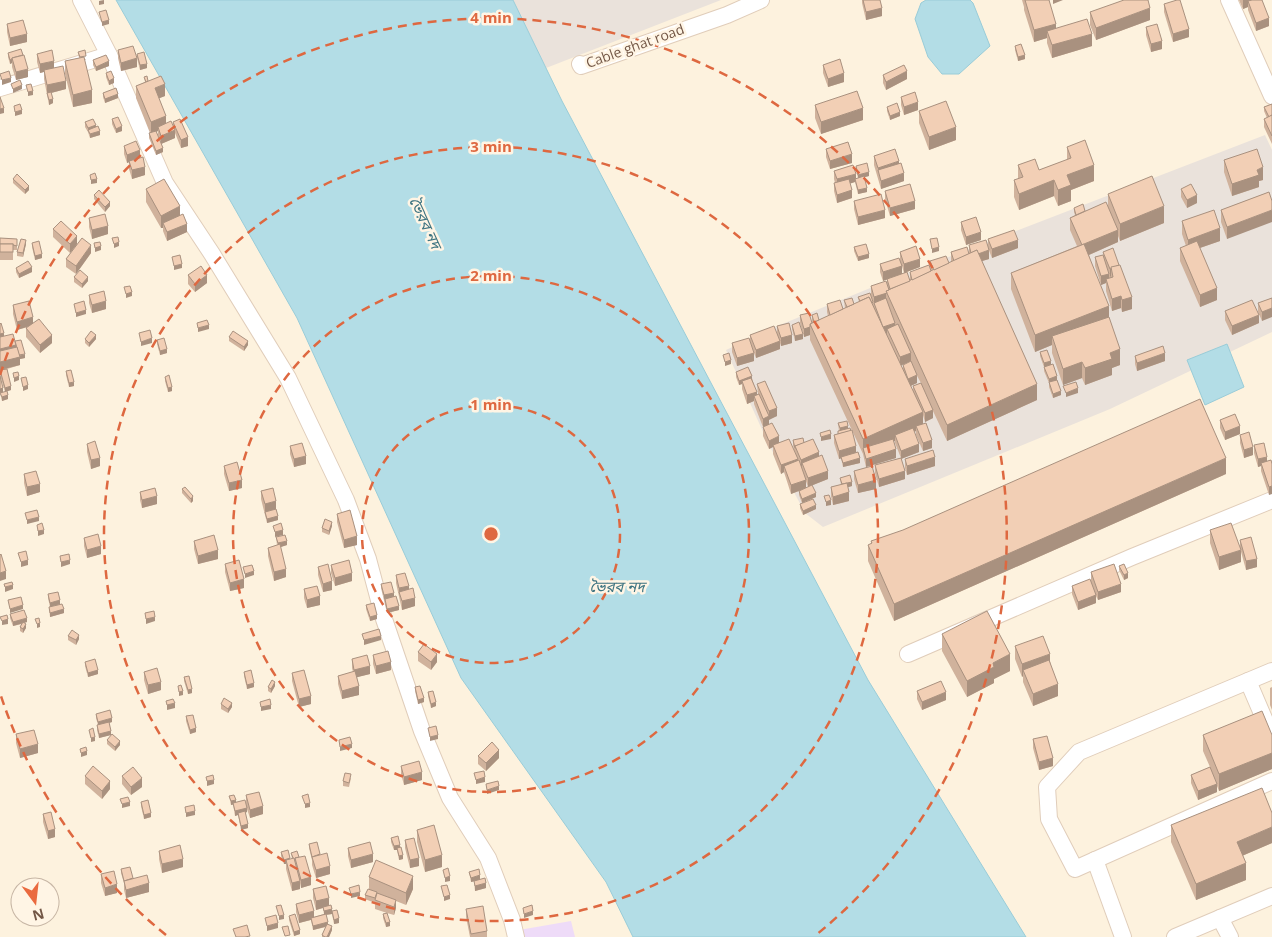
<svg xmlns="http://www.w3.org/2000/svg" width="1272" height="937" font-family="'Open Sans','Noto Sans Bengali',sans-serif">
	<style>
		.industrial { fill: #eae2db }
		.education { fill: #eedbf8 }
		.water { fill: #b3dde6; stroke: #99ccd8 }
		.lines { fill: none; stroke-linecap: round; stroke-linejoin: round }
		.minor-casing { stroke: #e0cdba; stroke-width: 18 }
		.minor { stroke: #fff; stroke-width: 16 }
		.wall { fill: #d0b29c; fill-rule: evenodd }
		.shaded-wall { fill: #a9917f }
		.building { fill: #f2cfb5; stroke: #a9917f }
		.ring { fill: none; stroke: #de6840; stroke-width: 2.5; stroke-dasharray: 9 6 }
		.labels { text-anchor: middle; stroke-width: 5; stroke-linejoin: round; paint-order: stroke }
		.street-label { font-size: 14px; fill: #735746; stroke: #fff5e5 }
		.water-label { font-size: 15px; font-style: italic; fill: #3d7380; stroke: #fff5e5 }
		.centre { fill: #de6840; stroke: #fff5e5; stroke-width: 2.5 }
		.ring-label { font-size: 15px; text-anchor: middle; font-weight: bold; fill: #de6840; stroke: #fff5e5; stroke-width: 5; stroke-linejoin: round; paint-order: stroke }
	</style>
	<rect width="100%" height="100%" fill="#fdf2de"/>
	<!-- industrial -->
	<g class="industrial">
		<path d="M513 0H721L546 68Z"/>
		<path d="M1265 135 1272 150V332L1110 409 823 527 805 513 769 445 726 350 775 327 907 273Z"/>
	</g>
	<!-- education -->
	<path class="education" d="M571 921 575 937H521L519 930Z"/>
	<!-- water -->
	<g class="water">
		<path d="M116 0H513L562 101 868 680 1026 937H633L606 882 461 678 297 318Z"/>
		<path d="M926 0H970L973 3 990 46 959 74H942L928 57 915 19 921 3Z"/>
		<path d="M1227 344 1244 387 1205 405 1187 360Z"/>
	</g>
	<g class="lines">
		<defs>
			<g id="minor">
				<path d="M81 0 109 55 165 183 212 254 288 378 346 500 368 559 384 619 422 731 450 798 488 858 512 920 516 937"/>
				<path d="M1229 0 1272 96"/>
				<path d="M580 64 581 66 727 15 761 0"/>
				<path d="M0 88 109 55"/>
				<path d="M908 654 1132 557 1272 500"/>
				<path d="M1272 671 1079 752 1047 787 1049 819 1075 869 1272 781"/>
				<path d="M1248 681 1272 737"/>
				<path d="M1095 860 1123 937"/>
				<path d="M1220 918 1230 937"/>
				<path d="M1175 937 1272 896"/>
			</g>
		</defs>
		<!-- minor casing -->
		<use href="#minor" class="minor-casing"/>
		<!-- minor -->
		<use href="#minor" class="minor"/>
	</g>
	<!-- wall -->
	<g class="wall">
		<path d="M862 0H880L882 16 866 20 862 3Z"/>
		<path d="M1022 0H1049L1056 28 1092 46 1052 58 1047 43V38L1034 42 1024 10V7Z"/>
		<path d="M1239 0H1262L1269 26 1256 31 1248 10V7L1243 9Z"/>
		<path d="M1164 4 1189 37 1173 42 1164 12Z"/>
		<path d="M1090 12 1150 20 1096 40 1090 25Z"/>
		<path d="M7 24 27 42 10 46 7 32Z"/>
		<path d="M1146 27 1162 49 1151 52 1146 35Z"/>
		<path d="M1015 46 1025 59 1018 61 1015 50Z"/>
		<path d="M118 50 137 67 121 71 118 58Z"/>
		<path d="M78 52 86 60H84L92 103 73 107 65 74V61L79 58Z"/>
		<path d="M8 53 28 77 16 80 12 67V63L10 64 8 57Z"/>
		<path d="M37 54 54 68 66 89 51 93 53 103 49 105 44 79V72L40 73 37 62Z"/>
		<path d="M137 54 147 68 140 70 137 58Z"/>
		<path d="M93 60 109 66 96 71 93 65Z"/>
		<path d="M823 65 844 82 828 87 823 73Z"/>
		<path d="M106 73 114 83 109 85 106 77Z"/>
		<path d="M883 75 907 79 886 90 883 83Z"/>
		<path d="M144 77 165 96 159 98 166 123 173 127V122L188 146 181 148 175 133V138L161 144 158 135V131L156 132 163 152 156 155 149 138V133H150L136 98V86L145 82Z"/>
		<path d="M103 93 118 98 105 103 103 97Z"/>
		<path d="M901 97 918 110 904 115 901 105Z"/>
		<path d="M1272 104V144L1264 127V119L1267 118 1264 111V107Z"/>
		<path d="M815 105 863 120 821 134 815 118Z"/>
		<path d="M887 107 900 116 890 120 887 111Z"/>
		<path d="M919 111 956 140 929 150 919 123Z"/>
		<path d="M112 119 122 131 116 133 112 124Z"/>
		<path d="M85 122 96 127 100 135 90 138 88 132 85 127Z"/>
		<path d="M124 146 140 158 145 175 132 179 129 169V162L127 163 124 154Z"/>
		<path d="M1067 147 1094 181 1071 190V201L1058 206 1054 196 1019 210 1014 197V180L1018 179V165L1039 170 1067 160Z"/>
		<path d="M826 149 852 163 830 169 826 157Z"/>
		<path d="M874 156 904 181 881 189 874 165Z"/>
		<path d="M1224 160 1263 180 1259 181V187L1232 196 1224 172Z"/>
		<path d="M856 166 869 176 864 177 867 192 858 194 855 182 850 183 852 198 837 203 834 191V183H835L834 179V171L856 179 858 178 856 170Z"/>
		<path d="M13 179 29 190 25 194 13 183Z"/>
		<path d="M146 189 180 215 187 232 167 241 163 231V228H161L146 202Z"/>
		<path d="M1181 189 1197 203 1187 208 1181 197Z"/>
		<path d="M885 191 915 209 890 216 885 199Z"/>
		<path d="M1269 192 1227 239 1221 222V210Z"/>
		<path d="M1108 194 1164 223 1120 241 1118 236V242L1089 255 1109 318 1120 365 1112 368V375L1085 385 1082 378 1063 385 1052 353V345L1035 352 1011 289V273L1077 246 1070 230V218L1075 215 1074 212V208L1085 211 1108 206Z"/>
		<path d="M94 195 110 206 105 212 94 199Z"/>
		<path d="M854 201 885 218 858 225 854 209Z"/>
		<path d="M89 218 108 234 92 239 89 227Z"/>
		<path d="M1182 221 1220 241 1200 248 1217 300 1200 307 1180 261V248L1186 246 1182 234Z"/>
		<path d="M961 222 981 240 966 245 961 230Z"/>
		<path d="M53 229 91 253 76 274 66 267V259L76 246 70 253 53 237Z"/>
		<path d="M0 238 17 239V250H13V260H0Z"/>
		<path d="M988 239 1018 248 992 258 988 248Z"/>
		<path d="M32 243 42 258 35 260 32 247Z"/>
		<path d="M26 244 23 257 17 256V252Z"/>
		<path d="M969 245 989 259 982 261 1037 400 947 441 933 411V418L925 422 923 415V424L932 448 923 451 916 435V431L914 432 919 452 901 459 905 479 879 487 875 473V465L901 458 895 443V441H894L896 458 866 467 863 454 810 340V335L804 337 800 323V315L812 323V315L819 320 828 316 827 312V304L843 309 845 308 844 300 854 304 859 302 858 297 871 295V286L887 285V279L883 281 880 272V264L900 259V252L920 267 904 273 902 266V274L910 279V272L930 268V261L949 263 951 262V252L969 254ZM911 361V362L903 365V369L901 365ZM916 374 921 383 913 386V392L911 386 917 383Z"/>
		<path d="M854 247 869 258 858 261 854 251Z"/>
		<path d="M1103 252 1132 309 1122 312 1121 308 1112 311 1106 291V283L1101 285 1095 266V257L1103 255Z"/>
		<path d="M16 268 32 272 19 278 16 272Z"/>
		<path d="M188 275 207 283 195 292 188 284Z"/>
		<path d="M74 277 88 281 82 288 74 282Z"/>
		<path d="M89 295 106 309 92 313 89 303Z"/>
		<path d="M1272 298 1262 321 1258 312V303Z"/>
		<path d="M13 305 33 323 52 343 40 353 26 337V328L28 327 17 330 13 314Z"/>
		<path d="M1225 311 1259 323 1232 335 1225 320Z"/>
		<path d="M0 324 4 336 15 342 25 358 20 359V365L7 369 11 390 7 391 8 399 2 401 0 393V376L3 392H5L0 375Z"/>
		<path d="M792 325 803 339 795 341 792 329Z"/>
		<path d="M777 326 792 343 781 346 780 343V349L756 358 754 353V361L737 366 732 352V343L750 342V335L777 334Z"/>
		<path d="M229 337 248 345 244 351 229 341Z"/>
		<path d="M85 339H96L89 347 85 343Z"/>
		<path d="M157 340 167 353 160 355 157 344Z"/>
		<path d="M1040 352 1051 364 1057 380 1061 395 1053 398 1049 387V383L1044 371V367L1040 356Z"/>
		<path d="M1135 356 1165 361 1137 371 1135 364Z"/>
		<path d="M66 371 74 386 69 387 66 375Z"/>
		<path d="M736 372 752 378 757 395 758 394 757 384 777 416 769 419 763 427 754 404V401L747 404 742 389V384L739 385 736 377Z"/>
		<path d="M165 377 172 391 168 392 165 381Z"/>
		<path d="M1220 420 1240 434 1225 440 1220 428Z"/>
		<path d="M838 423 848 428 860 463 843 467 841 458 839 459 834 443V435L838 434V431H839Z"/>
		<path d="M763 427 779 443 794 450 793 445V440L804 443 819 456 828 479 808 487 806 481V488L816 497 802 503 799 495V491L791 494 784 472 781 474 773 454V447L769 449 763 436Z"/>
		<path d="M1240 435 1253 455 1244 458 1240 443Z"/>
		<path d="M87 444 100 466 91 469 87 452Z"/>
		<path d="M1254 445 1267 461 1271 460 1269 495 1261 471V466L1258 467 1254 453Z"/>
		<path d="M290 446 306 464 294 467 290 454Z"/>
		<path d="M905 459 935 466 907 475 905 468Z"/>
		<path d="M224 466 242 488 229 491 224 474Z"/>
		<path d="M854 471 876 489 858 493 854 479Z"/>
		<path d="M24 474 40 492 27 496 24 483Z"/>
		<path d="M1226 474 894 621 868 561V545L871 544V541Z"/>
		<path d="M840 478 852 486 848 487 849 501 833 505 831 496V487L841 485Z"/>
		<path d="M182 489 193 501 191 503 182 493Z"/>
		<path d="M261 491 276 509 278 520 267 523 261 499Z"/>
		<path d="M140 492 157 504 142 508 140 500Z"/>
		<path d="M800 504 816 509 803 515 800 508Z"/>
		<path d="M337 514 357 545 344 548 337 522Z"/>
		<path d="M332 526 329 535 322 532V528Z"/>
		<path d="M1210 530 1241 562 1219 570 1210 543Z"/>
		<path d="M276 537 287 545 280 547 286 577 274 581 268 556V548L277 545Z"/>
		<path d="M84 538 101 554 87 558 84 546Z"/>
		<path d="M1240 540 1257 567 1246 570 1240 548Z"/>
		<path d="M194 541 218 559 198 564 194 549Z"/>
		<path d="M225 564 244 588 230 591 225 572Z"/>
		<path d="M331 565 352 581 335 586 331 573Z"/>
		<path d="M1119 566 1128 578 1124 580 1119 570Z"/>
		<path d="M318 567 332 590 323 592 318 575Z"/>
		<path d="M1091 572 1121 592 1098 600 1096 596V603L1078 610 1072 594V586L1091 580Z"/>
		<path d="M396 575 409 589 415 606 402 610 396 583Z"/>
		<path d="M381 584 394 596 399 610 387 613 381 588Z"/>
		<path d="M304 589 320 605 307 608 304 598Z"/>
		<path d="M48 594 60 604 64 613 50 617 49 607H50L48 598Z"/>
		<path d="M366 605 377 619 370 621 366 609Z"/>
		<path d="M10 614 27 622 24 623 26 628 23 633 20 631V627L22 624 13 626 10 618Z"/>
		<path d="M942 634 1010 671 994 679V683L967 697 942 651Z"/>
		<path d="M68 636 79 639 76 645 68 640Z"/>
		<path d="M1015 646 1050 661 1058 696 1033 706 1023 682V676L1022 677 1015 659Z"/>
		<path d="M418 652 437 662 431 670 418 661Z"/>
		<path d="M373 655 391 670 376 674 373 664Z"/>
		<path d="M352 659 370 674 357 677 359 695 342 699 338 684V676L353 672 352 668Z"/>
		<path d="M85 662 98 674 88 677 85 666Z"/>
		<path d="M144 672 161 690 148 694 144 680Z"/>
		<path d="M244 672 254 687 247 689 244 676Z"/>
		<path d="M292 673 311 704 299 707 292 681Z"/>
		<path d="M184 677 192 693 188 694 184 681Z"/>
		<path d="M275 686 271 693 268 691V687Z"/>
		<path d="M415 687 424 702 418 704 415 691Z"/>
		<path d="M1272 687V710L1270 705V688Z"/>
		<path d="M917 691 946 700 922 710 917 699Z"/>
		<path d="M428 692 436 706 431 708 428 696Z"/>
		<path d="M221 704 232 707 228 713 221 709Z"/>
		<path d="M96 714 112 722 109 723 111 735 99 738 97 730V725H98L96 718Z"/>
		<path d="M186 716 196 732 190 734 186 721Z"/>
		<path d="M16 734 38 753 20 758 16 743Z"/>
		<path d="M1203 735H1272V769L1219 791 1217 786V792L1198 800 1191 783V775L1210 767 1203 751Z"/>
		<path d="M1033 739 1053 766 1039 770 1033 748Z"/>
		<path d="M107 740 120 745 115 751 107 744Z"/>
		<path d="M478 756 499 758 486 771 478 764Z"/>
		<path d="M401 766 422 780 404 785 401 774Z"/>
		<path d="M85 776 110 789 102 799 85 784Z"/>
		<path d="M122 776 142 787 131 795 122 784Z"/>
		<path d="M351 778 349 787 343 786V781Z"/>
		<path d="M246 795 263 814 250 818 247 809V812L245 813 248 828 241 830 238 815 235 816 233 804 231 805 229 796 236 802 246 803Z"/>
		<path d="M141 802 151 817 144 819 141 806Z"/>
		<path d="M43 814 55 837 48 839 43 822Z"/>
		<path d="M1171 825 1272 843 1242 856 1246 880 1196 900 1171 842Z"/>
		<path d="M417 830 442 867 425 872 417 842Z"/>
		<path d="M391 838 400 847 403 859 399 860 397 850H394L391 842Z"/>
		<path d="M405 840 419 866 410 868 405 848Z"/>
		<path d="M309 844 320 854 330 874 316 878 312 865V860L309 848Z"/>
		<path d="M348 848 373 862 351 868 348 856Z"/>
		<path d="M159 851 183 867 162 873 159 859Z"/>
		<path d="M281 852 290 859H292L291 853 299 857 311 885 301 888 300 883V889L292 891 286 869V864H284L281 856Z"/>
		<path d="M382 863 413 889 406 905 396 901V908L394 915 387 913 390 926 386 927 383 918V914L387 913 375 909V903L365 899V895L369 889V877Z"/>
		<path d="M121 869 133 879 149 892 126 898 124 890V883L121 873Z"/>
		<path d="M469 872 480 879 486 888 475 891 474 881 471 882Z"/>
		<path d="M101 874 117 893 105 896 101 883Z"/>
		<path d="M313 889 329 905 339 923 334 924 332 914 326 915 328 924 332 930 329 937H322V935L326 927 313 930 311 920 299 923 296 912V904L314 917 324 914 323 908 316 910 313 898Z"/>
		<path d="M466 909 487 931V937H470L466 917Z"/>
		<path d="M289 916 300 934 294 936 289 920Z"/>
	</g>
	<!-- shaded-wall -->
	<g class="shaded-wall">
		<path d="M104 0V4L99 5V1Z"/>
		<path d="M1053 0H1063L1053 4Z"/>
		<path d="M1243 0H1260L1248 1V7L1243 9Z"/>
		<path d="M882 8V16L866 20V12Z"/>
		<path d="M1150 8V20L1096 40V28Z"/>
		<path d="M1269 18V26L1256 31V23Z"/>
		<path d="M109 20V24L102 26V22Z"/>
		<path d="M1056 24V36L1047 31V38L1034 42V30Z"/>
		<path d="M1189 29V37L1173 42V34Z"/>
		<path d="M27 34V42L10 46V38Z"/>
		<path d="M1092 34V46L1052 58V45Z"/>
		<path d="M1162 41V49L1151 52V44Z"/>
		<path d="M1025 55V59L1018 61V57Z"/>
		<path d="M137 58V67L121 71V63Z"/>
		<path d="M12 59V63L10 64V60Z"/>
		<path d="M54 61V69L40 73V64Z"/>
		<path d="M109 61V66L96 71V67Z"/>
		<path d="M147 64V68L140 70V65Z"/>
		<path d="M28 69V77L16 80V72Z"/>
		<path d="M907 71V79L886 90V82Z"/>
		<path d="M844 73V82L828 87V79Z"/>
		<path d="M11 78V82L2 85V80Z"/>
		<path d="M114 78V83L109 85V81Z"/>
		<path d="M66 81V89L47 94V85Z"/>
		<path d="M165 84V96L155 100V88Z"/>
		<path d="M22 85V89L13 93V89Z"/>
		<path d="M92 90V103L73 107V95Z"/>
		<path d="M33 91V95L28 96V92Z"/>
		<path d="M118 94V98L105 103V99Z"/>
		<path d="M53 99V103L49 105V100Z"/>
		<path d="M918 102V110L904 115V107Z"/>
		<path d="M4 108V113L0 114V109Z"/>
		<path d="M863 108V120L821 134V122Z"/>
		<path d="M22 110V114L15 116V112Z"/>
		<path d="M900 112V116L890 120V116Z"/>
		<path d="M166 116V128L158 127V131L151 134V122Z"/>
		<path d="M96 125V129L88 130V132V128Z"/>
		<path d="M122 126V131L116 133V129Z"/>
		<path d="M956 127V140L929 150V137Z"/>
		<path d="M175 130V138L161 144V136Z"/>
		<path d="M100 131V135L90 138V134Z"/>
		<path d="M188 137V146L181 148V140Z"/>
		<path d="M163 148V152L156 155V151Z"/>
		<path d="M140 150V158L127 163V155Z"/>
		<path d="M852 154V163L830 169V161Z"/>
		<path d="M899 161V169L878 171V168Z"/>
		<path d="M1094 165V181L1071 190V201L1058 206V190L1067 175Z"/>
		<path d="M145 167V175L132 179V170Z"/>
		<path d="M1263 167V180L1259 181V187L1232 196V184L1257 170Z"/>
		<path d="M869 172V176L858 179V175Z"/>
		<path d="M904 173V181L881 189V181Z"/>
		<path d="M856 174V182L855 179V182L837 188V179Z"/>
		<path d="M97 179V183L91 184V180Z"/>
		<path d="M1054 180V196L1019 210V194Z"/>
		<path d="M29 186V190L25 194V190Z"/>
		<path d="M867 188V192L858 194V190Z"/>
		<path d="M852 190V198L837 203V195Z"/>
		<path d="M1197 195V203L1187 208V200Z"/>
		<path d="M915 201V209L890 216V208Z"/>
		<path d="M110 202V206L105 212V207Z"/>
		<path d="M180 206V218L163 223V228H161V216Z"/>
		<path d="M1164 206V223L1120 241V224Z"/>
		<path d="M885 210V218L858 225V217Z"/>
		<path d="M1272 210V222L1227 239V227Z"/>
		<path d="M187 224V232L167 241V232Z"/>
		<path d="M108 226V234L92 239V230Z"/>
		<path d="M1220 228V241L1188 252V240Z"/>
		<path d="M1118 230V242L1082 258V245Z"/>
		<path d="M981 232V240L966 245V237Z"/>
		<path d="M77 236V244L70 253V244Z"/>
		<path d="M26 240V244L23 257V253Z"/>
		<path d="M1018 240V248L992 258V249Z"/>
		<path d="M119 242V246L114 248V244Z"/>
		<path d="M91 245V253L76 274V266Z"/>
		<path d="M101 246V250L95 252V248Z"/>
		<path d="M939 247V251L932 253V249Z"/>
		<path d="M989 250V259L972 264V256Z"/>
		<path d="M42 254V258L35 260V256Z"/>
		<path d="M869 254V258L858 261V257Z"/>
		<path d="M920 259V267L904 273V264Z"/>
		<path d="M182 264V268L174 270V266Z"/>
		<path d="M902 266V274L883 281V272Z"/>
		<path d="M32 267V272L19 278V274Z"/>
		<path d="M1111 268V276L1110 277V269Z"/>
		<path d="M1109 274V282L1106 279V283L1101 285V276Z"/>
		<path d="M207 275V283L195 292V284Z"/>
		<path d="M88 277V281L82 288V284Z"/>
		<path d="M1217 288V300L1200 307V295Z"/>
		<path d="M132 292V296L126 298V294Z"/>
		<path d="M886 293V301L874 305V297Z"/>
		<path d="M1121 296V308L1112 311V299Z"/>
		<path d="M1132 297V309L1122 312V300Z"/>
		<path d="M106 301V309L92 313V305Z"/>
		<path d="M1109 306V322L1052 336V345L1035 352V335Z"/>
		<path d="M1272 308V317L1262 321V312Z"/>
		<path d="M86 310V314L76 317V313Z"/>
		<path d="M1259 315V323L1232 335V326Z"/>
		<path d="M33 317V325L17 330V322Z"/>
		<path d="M895 323V331L887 329V334L883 336V327Z"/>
		<path d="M209 325V329L198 332V328Z"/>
		<path d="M810 327V335L804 337V329Z"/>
		<path d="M4 333V341L0 343V334Z"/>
		<path d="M803 334V339L795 341V336Z"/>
		<path d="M52 335V343L40 353V345Z"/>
		<path d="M96 335V339L89 347V343Z"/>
		<path d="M792 335V343L781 346V338Z"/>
		<path d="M152 338V343L141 346V342Z"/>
		<path d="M248 341V345L244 351V347Z"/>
		<path d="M780 341V349L756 358V350Z"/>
		<path d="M16 345V353L0 358V349Z"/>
		<path d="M167 349V353L160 355V351Z"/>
		<path d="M1120 349V365L1112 368V375L1085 385V368L1110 353Z"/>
		<path d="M754 353V361L737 366V358Z"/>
		<path d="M911 353V361L900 366V357Z"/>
		<path d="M1165 353V361L1137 371V363Z"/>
		<path d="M25 354V358L20 359V365L0 370V362Z"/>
		<path d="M731 360V364L725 366V362Z"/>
		<path d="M1051 361V365L1044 367V363Z"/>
		<path d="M1082 362V378L1063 385V369Z"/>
		<path d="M917 375V383L908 387V379Z"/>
		<path d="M19 376V380L14 382V378Z"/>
		<path d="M752 376V380L742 381V384L739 385V381Z"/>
		<path d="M1057 376V380L1049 383V379Z"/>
		<path d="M74 382V386L69 387V383Z"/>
		<path d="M1037 384V400L947 441V425Z"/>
		<path d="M28 385V389L23 391V387Z"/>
		<path d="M11 386V390L5 392V388Z"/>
		<path d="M172 387V391L168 392V388Z"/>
		<path d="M3 388V392L0 393V389Z"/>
		<path d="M1078 388V393L1066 397V393Z"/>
		<path d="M1061 391V395L1053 398V394Z"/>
		<path d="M757 392V400L754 396V401L747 404V395Z"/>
		<path d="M8 395V399L2 401V397Z"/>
		<path d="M777 408V416L769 420V411Z"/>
		<path d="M933 410V418L925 422V413Z"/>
		<path d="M923 412V428L916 426V431L897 440 895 435V441L865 455 863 450V439Z"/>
		<path d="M769 416V425L763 427V419Z"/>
		<path d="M848 426V430L840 433V428Z"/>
		<path d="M1240 426V434L1225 440V432Z"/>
		<path d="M831 434V439L821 441V437Z"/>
		<path d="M779 436V445H773V447L769 449V441Z"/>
		<path d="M932 440V448L923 451V443Z"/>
		<path d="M919 444V452L901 459V451Z"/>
		<path d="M856 446V454L839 459V451Z"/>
		<path d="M1253 447V455L1244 458V450Z"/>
		<path d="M896 449V458L866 467V459Z"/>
		<path d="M819 452V460L802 463V467L801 468V460Z"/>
		<path d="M306 456V464L294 467V459Z"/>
		<path d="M935 457V466L907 475V466Z"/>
		<path d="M1267 457V465L1261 463V466L1258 467V459Z"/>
		<path d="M100 458V466L91 469V460Z"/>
		<path d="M860 458V463L843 467V463Z"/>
		<path d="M1226 458V474L894 621V604Z"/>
		<path d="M798 459V467L784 466V472L781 474V465Z"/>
		<path d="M828 471V479L808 487V478Z"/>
		<path d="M905 471V479L879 487V479Z"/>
		<path d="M242 480V488L229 491V483Z"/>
		<path d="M806 480V488L791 494V485Z"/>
		<path d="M876 480V489L858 493V485Z"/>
		<path d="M852 482V486L842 489V484Z"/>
		<path d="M40 484V492L27 496V487Z"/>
		<path d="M1272 486V494L1269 495V487Z"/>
		<path d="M849 492V501L833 505V497Z"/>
		<path d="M816 493V497L802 503V499Z"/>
		<path d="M157 496V504L142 508V500Z"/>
		<path d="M193 496V501L191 503V499Z"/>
		<path d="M831 500V505L826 506V502Z"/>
		<path d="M276 501V509L265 512V504Z"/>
		<path d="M816 505V509L803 515V511Z"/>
		<path d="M278 516V520L267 523V519Z"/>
		<path d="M39 517V521L27 524V520Z"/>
		<path d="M332 522V526L329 535V531Z"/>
		<path d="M44 530V534L38 536V531Z"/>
		<path d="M283 530V535L275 537V532Z"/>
		<path d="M357 536V545L344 548V540Z"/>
		<path d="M287 541V545L278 548V543Z"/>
		<path d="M101 546V554L87 558V550Z"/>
		<path d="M218 550V559L198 564V556Z"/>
		<path d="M1241 550V562L1219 570V557Z"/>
		<path d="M1257 559V567L1246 570V561Z"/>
		<path d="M28 560V565L21 567V562Z"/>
		<path d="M70 560V564L61 567V562Z"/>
		<path d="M286 569V577L274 581V572Z"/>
		<path d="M6 571V579L0 581V573Z"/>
		<path d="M254 571V575L245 578V574Z"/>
		<path d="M352 573V581L335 586V578Z"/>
		<path d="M1128 573V578L1124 580V575Z"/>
		<path d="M244 579V588L230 591V583Z"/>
		<path d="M332 581V590L323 592V584Z"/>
		<path d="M1121 584V592L1098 600V592Z"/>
		<path d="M13 585V589L5 592V587Z"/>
		<path d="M409 586V594L399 592V588Z"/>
		<path d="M394 593V597L384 599V595Z"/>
		<path d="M1096 595V603L1078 610V602Z"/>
		<path d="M320 596V605L307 608V600Z"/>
		<path d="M415 598V606L402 610V601Z"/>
		<path d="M60 600V604L50 607V603Z"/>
		<path d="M23 605V609L10 613V609Z"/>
		<path d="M399 606V610L387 613V609Z"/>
		<path d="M64 609V613L50 617V613Z"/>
		<path d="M377 615V619L370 621V617Z"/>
		<path d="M155 617V621L146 624V619Z"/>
		<path d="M27 618V622L13 626V622Z"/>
		<path d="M8 619V624L2 625V621Z"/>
		<path d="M40 623V627L37 628V624Z"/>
		<path d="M26 624V628L23 633V629Z"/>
		<path d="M79 635V639L76 645V640Z"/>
		<path d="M381 636V640L364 645V640Z"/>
		<path d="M437 654V662L431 670V662Z"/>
		<path d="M1010 654V671L994 679V683L967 697V681L993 663Z"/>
		<path d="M1050 654V666L1023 670V676L1022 677V664Z"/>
		<path d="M391 662V670L376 674V666Z"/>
		<path d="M370 666V674L354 678V670Z"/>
		<path d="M98 670V674L88 677V673Z"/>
		<path d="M161 682V690L148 694V685Z"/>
		<path d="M275 682V686L271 693V689Z"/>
		<path d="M254 683V687L247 689V685Z"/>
		<path d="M1058 684V696L1033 706V694Z"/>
		<path d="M359 686V695L342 699V691Z"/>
		<path d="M192 689V693L188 694V690Z"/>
		<path d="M183 691V695L179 696V692Z"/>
		<path d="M946 692V700L922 710V702Z"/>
		<path d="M311 696V704L299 707V699Z"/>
		<path d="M424 698V702L418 704V700Z"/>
		<path d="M436 702V706L431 708V704Z"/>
		<path d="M175 703V708L167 710V705Z"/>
		<path d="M232 703V707L228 713V709Z"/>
		<path d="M271 705V709L261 711V707Z"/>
		<path d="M112 718V722L98 726V722Z"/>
		<path d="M196 728V732L190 734V730Z"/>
		<path d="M111 731V735L99 738V734Z"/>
		<path d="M438 735V739L430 741V737Z"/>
		<path d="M95 737V741L91 742V738Z"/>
		<path d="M120 741V745L115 751V747Z"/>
		<path d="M38 744V753L20 758V749Z"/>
		<path d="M352 744V748L340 751V747Z"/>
		<path d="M499 750V758L486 771V763Z"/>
		<path d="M87 751V755L81 757V753Z"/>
		<path d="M1272 753V769L1219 791V774Z"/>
		<path d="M1053 758V766L1039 770V762Z"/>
		<path d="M422 772V780L404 785V777Z"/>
		<path d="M485 777V782L476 784V780Z"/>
		<path d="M142 778V787L131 795V787Z"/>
		<path d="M214 780V784L207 786V781Z"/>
		<path d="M110 781V789L102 799V791Z"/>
		<path d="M1217 784V792L1198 800V791Z"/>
		<path d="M499 786V790L487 794V790Z"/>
		<path d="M236 800V804L231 805V801Z"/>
		<path d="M130 802V806L122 808V804Z"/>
		<path d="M310 803V807L305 808V804Z"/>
		<path d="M263 806V814L250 818V810Z"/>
		<path d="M247 808V812L235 816V811Z"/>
		<path d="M195 811V815L186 817V813Z"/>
		<path d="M151 813V817L144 819V815Z"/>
		<path d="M248 824V828L241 830V826Z"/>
		<path d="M1272 827V843L1237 858V842Z"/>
		<path d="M55 829V837L48 839V831Z"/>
		<path d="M400 845V849L397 848V850H394V846Z"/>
		<path d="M373 854V862L351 868V860Z"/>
		<path d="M403 855V859L399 860V856Z"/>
		<path d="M442 855V867L425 872V860Z"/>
		<path d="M290 858V863L286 860V864H284V860Z"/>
		<path d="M419 858V866L410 868V860Z"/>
		<path d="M183 859V867L162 873V864Z"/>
		<path d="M1246 863V880L1196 900V884Z"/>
		<path d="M330 866V874L316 878V870Z"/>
		<path d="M480 875V880L471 882V878Z"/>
		<path d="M413 876V889L406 905V893Z"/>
		<path d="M450 876V881L445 882V878Z"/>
		<path d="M311 877V885L301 888V880Z"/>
		<path d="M300 881V889L292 891V883Z"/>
		<path d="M149 883V892L126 898V890Z"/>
		<path d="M486 883V888L475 891V886Z"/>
		<path d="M117 884V893L105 896V888Z"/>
		<path d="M360 892V896L351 898V894Z"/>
		<path d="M450 895V899L444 901V897Z"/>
		<path d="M329 898V906L316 910V901Z"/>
		<path d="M396 900V908L394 915V907Z"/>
		<path d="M332 909V913V911V914L324 915V911Z"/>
		<path d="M314 911V919L299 923V915Z"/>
		<path d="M533 911V915L524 918V914Z"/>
		<path d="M284 915V919L279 920V916Z"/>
		<path d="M339 918V923L334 924V920Z"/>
		<path d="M328 922V926L313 930V926Z"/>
		<path d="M390 922V926L386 927V923Z"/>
		<path d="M278 923V928L267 931V926Z"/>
		<path d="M332 926V930L329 937H327Z"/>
		<path d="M300 930V934L294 936V932Z"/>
	</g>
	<!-- building -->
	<g class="building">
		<path d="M863 0H880L882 8 866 12Z"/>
		<path d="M1025 0H1049L1056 24 1034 30Z"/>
		<path d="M1124 0H1148L1150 8 1096 28 1090 12Z"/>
		<path d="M1177 0H1180L1189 29 1173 34 1164 4Z"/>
		<path d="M1252 0H1262L1269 18 1256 23 1248 1Z"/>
		<path d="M106 10 109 20 102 22 99 12Z"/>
		<path d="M1087 19 1092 34 1052 45 1047 31Z"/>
		<path d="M23 20 27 34 10 38 7 24Z"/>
		<path d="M1157 24 1162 41 1151 44 1146 27Z"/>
		<path d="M1021 44 1025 55 1018 57 1015 46Z"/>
		<path d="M133 46 137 58 121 63 118 50Z"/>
		<path d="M21 49 23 55 12 58V59L10 60 8 53Z"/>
		<path d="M52 50 54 61 40 64 37 54Z"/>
		<path d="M85 50 86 56 80 57 78 52Z"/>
		<path d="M144 52 147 64 140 65 137 54Z"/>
		<path d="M24 55 28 69 16 72 12 58Z"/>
		<path d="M106 55 109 61 96 67 93 60Z"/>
		<path d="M84 57 92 90 73 95 65 61Z"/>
		<path d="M840 59 844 73 828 79 823 65Z"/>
		<path d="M904 65 907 71 886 82 883 75Z"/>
		<path d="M63 66 66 81 47 85 44 70Z"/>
		<path d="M9 71 11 78 2 80 0 74Z"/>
		<path d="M111 71 114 78 109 81 106 73Z"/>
		<path d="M147 76 148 81 146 82 144 77Z"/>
		<path d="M161 76 165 84 155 88 166 116 151 122 136 86Z"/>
		<path d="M20 80 22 85 13 89 11 84Z"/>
		<path d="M31 84 33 91 28 92 26 85Z"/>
		<path d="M116 88 118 94 105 99 103 93Z"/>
		<path d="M857 91 863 108 821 122 815 105Z"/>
		<path d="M51 92 53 99 49 100 47 93Z"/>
		<path d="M915 92 918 102 904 107 901 97Z"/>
		<path d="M0 97 4 108 0 109Z"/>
		<path d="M946 101 956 127 929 137 919 111Z"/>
		<path d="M897 103 900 112 890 116 887 107Z"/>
		<path d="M20 104 22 110 15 112 14 106Z"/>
		<path d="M1272 104V115L1269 117 1264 107Z"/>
		<path d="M1272 115V136L1264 119Z"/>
		<path d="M118 117 122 126 116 129 112 119Z"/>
		<path d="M93 119 96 125 88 128 85 122Z"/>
		<path d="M180 119 188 137 181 140 173 122Z"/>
		<path d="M171 121 175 130 161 136 158 127Z"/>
		<path d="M98 126 100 131 90 134 88 130Z"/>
		<path d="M156 131 163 148 156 151 149 133Z"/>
		<path d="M1085 140 1094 165 1067 175 1071 185 1058 190 1054 180 1019 194 1014 180 1023 177 1018 165 1035 159 1039 170 1071 158 1067 147Z"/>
		<path d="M136 141 140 150 127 155 124 146Z"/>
		<path d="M848 142 852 154 830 161 826 149Z"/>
		<path d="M895 149 899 161 878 168 874 156Z"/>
		<path d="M1257 149 1263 167 1257 170 1259 175 1232 184 1224 160Z"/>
		<path d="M143 157 145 167 132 170 129 161Z"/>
		<path d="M867 163 869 172 858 175 856 166Z"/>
		<path d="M901 163 904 173 881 181 878 170Z"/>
		<path d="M853 165 856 174 837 179 834 171Z"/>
		<path d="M95 173 97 179 91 180 90 175Z"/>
		<path d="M17 174 29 186 25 190 13 179Z"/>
		<path d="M864 176 867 188 858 190 855 179Z"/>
		<path d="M1152 176 1164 206 1120 224 1108 194Z"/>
		<path d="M164 179 180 206 161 216 146 189Z"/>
		<path d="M849 179 852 190 837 195 834 183Z"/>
		<path d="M910 184 915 201 890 208 885 191Z"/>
		<path d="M1191 184 1197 195 1187 200 1181 189Z"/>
		<path d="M99 190 110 202 105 207 94 195Z"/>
		<path d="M1269 192 1272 201V210L1227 227 1221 210Z"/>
		<path d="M881 194 885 210 858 217 854 201Z"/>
		<path d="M1106 202 1118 230 1084 244 1082 245 1070 218Z"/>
		<path d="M1083 204 1085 211 1076 215 1074 208Z"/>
		<path d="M1214 210 1220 228 1188 240 1182 221Z"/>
		<path d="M105 214 108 226 92 230 89 218Z"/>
		<path d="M183 214 187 224 167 232 163 223Z"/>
		<path d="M976 217 981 232 966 237 961 222Z"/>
		<path d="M61 221 77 236 70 244 53 229Z"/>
		<path d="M1014 230 1018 240 992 249 988 239Z"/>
		<path d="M118 237 119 242 114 244 112 238Z"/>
		<path d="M0 238 17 239V246L13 245V244H0Z"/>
		<path d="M82 238 91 245 76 266 66 259Z"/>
		<path d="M937 238 939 247 932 249 930 239Z"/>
		<path d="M21 239 26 240 23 253 17 252Z"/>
		<path d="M986 240 989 250 978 254 977 250 971 253 969 245Z"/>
		<path d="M39 241 42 254 35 256 32 243Z"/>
		<path d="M1197 241 1217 288 1200 295 1180 248Z"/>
		<path d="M100 242 101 246 95 248 94 243Z"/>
		<rect x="0" y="244" width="13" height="8"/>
		<path d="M866 244 869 254 858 257 854 247Z"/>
		<path d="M1084 244 1109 306 1035 335 1011 273Z"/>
		<path d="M916 246 920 259 904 264 900 252Z"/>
		<path d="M967 247 969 254 954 261 951 252Z"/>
		<path d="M1113 248 1119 265 1110 269 1103 252Z"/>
		<path d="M977 250 1037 384 947 425 886 291Z"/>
		<path d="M180 255 182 264 174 266 172 257Z"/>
		<path d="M1103 255 1109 274 1101 276 1095 257Z"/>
		<path d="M946 256 949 263 934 270 930 261Z"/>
		<path d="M899 258 902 266 883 272 880 264Z"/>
		<path d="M28 261 32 267 19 274 16 268Z"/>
		<path d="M929 265 931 271 912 280 910 272Z"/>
		<path d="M1120 265 1132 297 1122 300 1121 296 1112 299 1106 279 1113 277 1111 267Z"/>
		<path d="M201 266 207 275 195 284 188 275Z"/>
		<path d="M80 270 88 277 82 284 74 277Z"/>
		<path d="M907 272 910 281 890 289 887 279Z"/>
		<path d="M886 281 889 290 886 291 887 293 874 297 871 286Z"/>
		<path d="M130 286 132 292 126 294 124 287Z"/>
		<path d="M104 291 106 301 92 305 89 295Z"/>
		<path d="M870 293 873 302 872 303 869 297 860 301 858 297Z"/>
		<path d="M869 297 923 412 863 439 810 324Z"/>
		<path d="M852 298 854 304 847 307 844 300Z"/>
		<path d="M886 298 895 323 883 327 874 303Z"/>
		<path d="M1272 298V308L1262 312 1258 303Z"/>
		<path d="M840 300 843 309 830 315 827 304Z"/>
		<path d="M1252 300 1259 315 1232 326 1225 311Z"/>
		<path d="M29 301 33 317 17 322 13 305Z"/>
		<path d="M84 301 86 310 76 313 74 304Z"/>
		<path d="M809 313 812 323 810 324V327L804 329 800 315Z"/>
		<path d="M817 313 819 320 814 322 812 315Z"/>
		<path d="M1109 317 1120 349 1110 353 1112 359 1085 368 1082 362 1063 369 1052 336Z"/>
		<path d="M39 319 52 335 40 345 26 328Z"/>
		<path d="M207 320 209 325 198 328 197 323Z"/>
		<path d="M799 322 803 334 795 336 792 325Z"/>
		<path d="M1 323 4 333 0 334V324Z"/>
		<path d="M789 323 792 335 781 338 777 326Z"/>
		<path d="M898 324 911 353 900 357 887 329Z"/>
		<path d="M774 326 780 341 756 350 750 335Z"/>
		<path d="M150 330 152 338 141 342 139 333Z"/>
		<path d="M91 331 96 335 89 343 85 339Z"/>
		<path d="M233 331 248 341 244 347 229 337Z"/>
		<path d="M13 334 16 345 0 349V337Z"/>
		<path d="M164 338 167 349 160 351 157 340Z"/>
		<path d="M749 338 754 353 737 358 732 343Z"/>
		<path d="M21 340 25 354 19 355 15 341Z"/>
		<path d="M1163 346 1165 353 1137 363 1135 356Z"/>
		<path d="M17 347 20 357 0 362V351Z"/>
		<path d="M1047 350 1051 361 1044 363 1040 352Z"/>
		<path d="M729 353 731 360 725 362 723 355Z"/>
		<path d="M911 361 917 375 908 379 903 365Z"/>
		<path d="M1053 364 1057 376 1049 379 1044 367Z"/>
		<path d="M748 367 752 376 739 381 736 372Z"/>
		<path d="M7 369 11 386 5 388 0 370Z"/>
		<path d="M71 370 74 382 69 383 66 371Z"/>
		<path d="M18 372 19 376 14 378 13 373Z"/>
		<path d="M169 375 172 387 168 388 165 377Z"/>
		<path d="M0 376 3 388 0 389Z"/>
		<path d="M26 377 28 385 23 387 21 378Z"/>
		<path d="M751 378 757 392 747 395 742 381Z"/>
		<path d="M1057 380 1061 391 1053 394 1049 382Z"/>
		<path d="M765 381 777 408 769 411 757 384Z"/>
		<path d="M1076 382 1078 388 1066 393 1063 386Z"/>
		<path d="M921 383 933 410 925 413 913 386Z"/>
		<path d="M7 391 8 395 2 397 0 393Z"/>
		<path d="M759 394 769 416 763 419 754 396Z"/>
		<path d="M1200 399 1226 458 894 604 868 545 872 543 871 541 903 530Z"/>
		<path d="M1235 414 1240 426 1225 432 1220 420Z"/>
		<path d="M847 421 848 426 840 428 838 423Z"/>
		<path d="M772 423 779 436 769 441 763 427Z"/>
		<path d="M926 423 932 440 923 443 916 426Z"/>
		<path d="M850 428 851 431 838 434V431Z"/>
		<path d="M913 428 919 444 901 451 895 435Z"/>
		<path d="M830 430 831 434 821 437 820 433Z"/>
		<path d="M852 430 856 446 839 451 834 435Z"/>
		<path d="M1249 432 1253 447 1244 450 1240 435Z"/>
		<path d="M803 438 804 443 795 446 796 448H795L793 440Z"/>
		<path d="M789 439 798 459 781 465 773 445Z"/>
		<path d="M813 439 819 452 801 460 795 446Z"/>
		<path d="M893 439 896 449 866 459 863 448Z"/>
		<path d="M95 441 100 458 91 460 87 444Z"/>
		<path d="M302 443 306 456 294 459 290 446Z"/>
		<path d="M1264 443 1267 457 1258 459 1254 445Z"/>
		<path d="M933 450 935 457 907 466 905 459Z"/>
		<path d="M858 452 860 458 843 463 841 457Z"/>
		<path d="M822 455 828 471 808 478 802 463Z"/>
		<path d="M901 458 905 471 879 479 875 465Z"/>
		<path d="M799 460 806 480 791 485 784 466Z"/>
		<path d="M1271 460 1272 464V486L1269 487 1261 463Z"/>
		<path d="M237 462 242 480 229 483 224 466Z"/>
		<path d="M872 466 876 480 858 485 854 471Z"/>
		<path d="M36 471 40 484 27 487 24 474Z"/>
		<path d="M850 475 852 482 842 484 840 478Z"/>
		<path d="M847 483 849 492 833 497 831 487Z"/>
		<path d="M812 485 816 493 802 499 799 491Z"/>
		<path d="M185 487 193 496 191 499 182 489Z"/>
		<path d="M155 488 157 496 142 500 140 492Z"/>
		<path d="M273 488 276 501 265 504 261 491Z"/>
		<path d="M829 495 831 500 826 502 824 496Z"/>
		<path d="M813 499 816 505 803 511 800 504Z"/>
		<path d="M276 509 278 516 267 519 265 512Z"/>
		<path d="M37 510 39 517 27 520 25 513Z"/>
		<path d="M350 510 357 536 344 540 337 514Z"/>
		<path d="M325 519 332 522 329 531 322 528Z"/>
		<path d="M42 523 44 530 38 531 37 525Z"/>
		<path d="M281 523 283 530 275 532 273 526Z"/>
		<path d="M1231 523 1241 550 1219 557 1210 530Z"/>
		<path d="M98 534 101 546 87 550 84 538Z"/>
		<path d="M214 535 218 550 198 556 194 541Z"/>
		<path d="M285 535 287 541 278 543 276 537Z"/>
		<path d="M1251 537 1257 559 1246 561 1240 540Z"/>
		<path d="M280 544 286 569 274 572 268 548Z"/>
		<path d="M26 551 28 560 21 562 18 553Z"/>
		<path d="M1 554 6 571 0 573V555Z"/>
		<path d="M69 554 70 560 61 562 60 556Z"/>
		<path d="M239 560 244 579 230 583 225 564Z"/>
		<path d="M349 560 352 573 335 578 331 565Z"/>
		<path d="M328 564 332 581 323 584 318 567Z"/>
		<path d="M1114 564 1121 584 1098 592 1091 572Z"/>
		<path d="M1124 564 1128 573 1124 575 1119 566Z"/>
		<path d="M252 565 254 571 245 574 243 567Z"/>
		<path d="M405 573 409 586 399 588 396 575Z"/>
		<path d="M1090 579 1096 595 1078 602 1072 586Z"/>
		<path d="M12 582 13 585 5 587 4 584Z"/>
		<path d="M391 582 394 593 384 595 381 584Z"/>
		<path d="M317 586 320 596 307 600 304 589Z"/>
		<path d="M413 588 415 598 402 601 399 592Z"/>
		<path d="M58 592 60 600 50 603 48 594Z"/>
		<path d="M396 596 399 606 387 609 385 599Z"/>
		<path d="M21 597 23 605 10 609 8 600Z"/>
		<path d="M374 603 377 615 370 617 366 605Z"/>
		<path d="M62 604 64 609 50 613 49 607Z"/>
		<path d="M24 610 27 618 13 622 10 614Z"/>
		<path d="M154 611 155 617 146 619 145 613Z"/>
		<path d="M987 611 1010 654 993 663 994 667 967 681 942 634Z"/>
		<path d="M7 615 8 619 2 621 0 617Z"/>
		<path d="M39 618 40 623 37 624 35 619Z"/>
		<path d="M23 622 26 624 23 629 20 627Z"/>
		<path d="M379 629 381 636 364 640 362 634Z"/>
		<path d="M72 630 79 635 76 640 68 636Z"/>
		<path d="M1043 636 1050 654 1022 664 1015 646Z"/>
		<path d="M424 644 437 654 431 662 418 652Z"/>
		<path d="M388 651 391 662 376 666 373 655Z"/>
		<path d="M367 655 370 666 354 670 352 659Z"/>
		<path d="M95 659 98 670 88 673 85 662Z"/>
		<path d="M1049 660 1058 684 1033 694 1023 670Z"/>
		<path d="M157 668 161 682 148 685 144 672Z"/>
		<path d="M251 670 254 683 247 685 244 672Z"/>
		<path d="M304 670 311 696 299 699 292 673Z"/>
		<path d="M355 671 359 686 342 691 338 676Z"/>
		<path d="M189 676 192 689 188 690 184 677Z"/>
		<path d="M272 680 275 682 271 689 268 687Z"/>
		<path d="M941 681 946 692 922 702 917 691Z"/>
		<path d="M181 685 183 691 179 692 178 686Z"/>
		<path d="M420 686 424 698 418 700 415 687Z"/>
		<path d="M433 691 436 702 431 704 428 692Z"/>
		<path d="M224 698 232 703 228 709 221 704Z"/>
		<path d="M173 699 175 703 167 705 166 701Z"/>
		<path d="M270 699 271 705 261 707 260 702Z"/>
		<path d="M110 710 112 718 98 722 96 714Z"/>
		<path d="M1262 711 1272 735V753L1219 774 1203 735Z"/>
		<path d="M193 715 196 728 190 730 186 716Z"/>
		<path d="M109 722 111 731 99 734 97 725Z"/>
		<path d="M436 726 438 735 430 737 428 728Z"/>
		<path d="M93 728 95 737 91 738 89 730Z"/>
		<path d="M34 730 38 744 20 749 16 734Z"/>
		<path d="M112 734 120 741 115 747 107 740Z"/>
		<path d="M1047 736 1053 758 1039 762 1033 739Z"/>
		<path d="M350 737 352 744 340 747 339 740Z"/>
		<path d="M492 742 499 750 486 763 478 756Z"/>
		<path d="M86 747 87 751 81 753 80 749Z"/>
		<path d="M419 761 422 772 404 777 401 766Z"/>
		<path d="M93 766 110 781 102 791 85 776Z"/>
		<path d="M133 767 142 778 131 787 122 776Z"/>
		<path d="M1210 767 1217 784 1198 791 1191 775Z"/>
		<path d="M484 771 485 777 476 780 474 773Z"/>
		<path d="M345 773 351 774 349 783 343 781Z"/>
		<path d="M213 775 214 780 207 781 206 777Z"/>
		<path d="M498 781 499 786 487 790 486 784Z"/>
		<path d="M1262 788 1272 813V827L1237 842 1246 863 1196 884 1171 825Z"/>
		<path d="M259 792 263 806 250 810 246 795Z"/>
		<path d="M308 794 310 803 305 804 302 796Z"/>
		<path d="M234 795 236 800 231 801 229 796Z"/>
		<path d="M128 797 130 802 122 804 120 799Z"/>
		<path d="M148 800 151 813 144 815 141 802Z"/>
		<path d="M245 800 247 808 235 811 233 803Z"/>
		<path d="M194 805 195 811 186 813 185 807Z"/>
		<path d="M245 811 248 824 241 826 238 813Z"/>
		<path d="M51 812 55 829 48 831 43 814Z"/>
		<path d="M434 825 442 855 425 860 417 830Z"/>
		<path d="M398 836 400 845 394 846 391 838Z"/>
		<path d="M414 838 419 858 410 860 405 840Z"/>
		<path d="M317 842 320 854 312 857 309 844Z"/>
		<path d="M370 842 373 854 351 860 348 848Z"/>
		<path d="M180 845 183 859 162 864 159 851Z"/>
		<path d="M401 847 403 855 399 856 397 848Z"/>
		<path d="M288 850 290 858 284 860 281 852Z"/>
		<path d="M297 851 299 857 295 858V860H294L291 853Z"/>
		<path d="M327 853 330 866 316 870 312 857Z"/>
		<path d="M305 856 311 877 301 880 295 858Z"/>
		<path d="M294 858 300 881 292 883 286 860Z"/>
		<path d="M376 860 413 876 406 893 369 877Z"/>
		<path d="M130 867 133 878 124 881 121 869Z"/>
		<path d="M448 868 450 876 445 878 443 870Z"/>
		<path d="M479 869 480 875 471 878 469 872Z"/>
		<path d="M114 871 117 884 105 888 101 874Z"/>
		<path d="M147 875 149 883 126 890 124 881Z"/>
		<path d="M485 878 486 883 475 886 474 881Z"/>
		<path d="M359 885 360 892 351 894 349 888Z"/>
		<path d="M447 885 450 895 444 897 441 886Z"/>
		<path d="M326 886 329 898 316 901 313 889Z"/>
		<path d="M368 889 377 892 375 898 365 895Z"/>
		<path d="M377 893 396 900 394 907 375 900Z"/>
		<path d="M311 900 314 911 299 915 296 904Z"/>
		<path d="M281 905 284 915 279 916 276 906Z"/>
		<path d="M331 905 332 909 324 911 323 907Z"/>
		<path d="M532 905 533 911 524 914 523 908Z"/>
		<path d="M483 906 487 931 471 934 466 909Z"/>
		<path d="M337 910 339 918 334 920 332 911Z"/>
		<path d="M387 913 390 922 386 923 383 914Z"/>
		<path d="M295 914 300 930 294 932 289 916Z"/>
		<path d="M326 914 328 922 313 926 311 918Z"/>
		<path d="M276 915 278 923 267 926 265 918Z"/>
		<path d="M327 924 332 926 327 937H325L322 935Z"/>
		<path d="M247 925 250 936 245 937H236L233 929Z"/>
		<path d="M288 926 290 935 285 936 282 927Z"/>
	</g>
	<!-- distance rings -->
	<g class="ring">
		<circle cx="491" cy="534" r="129"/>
		<circle cx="491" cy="534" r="258"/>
		<circle cx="491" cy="534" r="387"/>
		<path d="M166 935A516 516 0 0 1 0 693M0 375A516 516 0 1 1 816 935"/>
	</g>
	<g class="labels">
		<!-- street labels -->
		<g class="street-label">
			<text transform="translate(635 46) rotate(-20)" y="5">Cable ghat road</text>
		</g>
		<!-- water labels -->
		<g class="water-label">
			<text transform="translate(425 223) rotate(65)" y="5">ভৈরব নদ</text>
			<text x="617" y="592">ভৈরব নদ</text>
		</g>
	</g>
	<circle cx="491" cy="534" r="8" class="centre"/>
	<g class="ring-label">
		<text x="491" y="23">4 min</text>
		<text x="491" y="152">3 min</text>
		<text x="491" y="281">2 min</text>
		<text x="491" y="410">1 min</text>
	</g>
	<!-- north arrow -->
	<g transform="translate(35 902) rotate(165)"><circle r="24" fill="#fff5e5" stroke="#c7b6a5"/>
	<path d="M0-4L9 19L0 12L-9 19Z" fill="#ea6a3f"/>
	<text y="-8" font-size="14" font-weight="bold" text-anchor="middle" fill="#735746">N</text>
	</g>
</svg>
